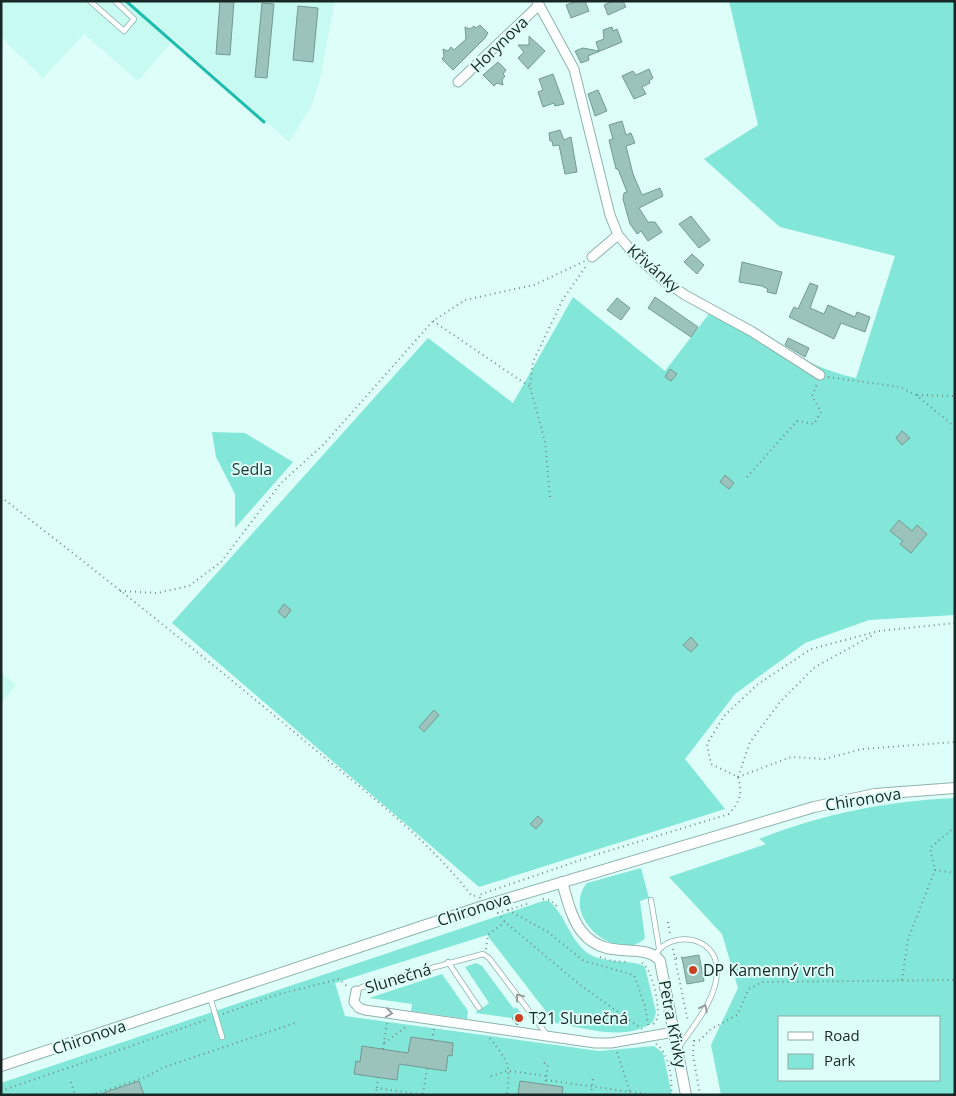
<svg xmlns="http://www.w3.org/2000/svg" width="956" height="1096" font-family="'Open Sans',sans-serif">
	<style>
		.built { fill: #c7faf1 }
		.green { fill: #82e6d8; fill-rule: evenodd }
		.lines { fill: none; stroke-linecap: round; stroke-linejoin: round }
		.stream { stroke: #1cbdad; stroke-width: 3 }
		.building { fill: #9bc3bc; stroke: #739993 }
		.service-casing { stroke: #8cb3ac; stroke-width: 6 }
		.minor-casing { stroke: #8cb3ac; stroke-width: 11 }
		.tertiary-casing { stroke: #8cb3ac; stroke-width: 12 }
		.path { stroke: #768e8a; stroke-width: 2; stroke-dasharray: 1 4; stroke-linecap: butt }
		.service { stroke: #fff; stroke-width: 4.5 }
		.minor { stroke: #fff; stroke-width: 9 }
		.tertiary { stroke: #fff; stroke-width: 10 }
		.oneway { stroke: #979e9d }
		.poi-dot { fill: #ca4020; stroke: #defff9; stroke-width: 2 }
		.labels { text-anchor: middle; stroke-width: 4; stroke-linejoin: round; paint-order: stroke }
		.street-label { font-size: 16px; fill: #182725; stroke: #defff9 }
		.park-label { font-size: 16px; fill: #1e3632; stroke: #defff9 }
		.poi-label { font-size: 16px; fill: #182725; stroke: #defff9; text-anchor: start }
	</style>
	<rect width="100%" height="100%" fill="#defff9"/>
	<!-- built -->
	<g class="built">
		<path d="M1 1H130L132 3 134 1H335L320 79 312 105 289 142 135 4 173 40 138 81 84 34 43 78 1 37Z"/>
		<path d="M1 673 16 685 1 703Z"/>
	</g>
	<!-- green -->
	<g class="green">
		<path d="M729 1H955V615L869 620 805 643 735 694 685 759 725 809 479 887 172 623 428 338 513 403 573 297 665 371 715 306C760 334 804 367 856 378L895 256 780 227 704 159 758 125Z"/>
		<path d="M212 432 245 433 293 462 235 528V494L216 457Z"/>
		<path d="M955 798V1095H721L711 1045 738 988 722 934 669 877 766 844 759 839C822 814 887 801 955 798ZM780 1017H940V1080H780Z"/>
		<path d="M641 868 649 898 640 901 645 938C619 965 559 917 587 883Z"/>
		<path d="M543 901H549C567 917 569 940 589 954 608 965 636 959 645 967L656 1012 653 1022C625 1042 586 1028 555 1023L487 935 335 983 345 1016 599 1051 654 1046 663 1053 672 1095H1V1083Z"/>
		<path d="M476 963 482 966 514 1009 516 1007 520 1012 511 1018 475 1013 489 1003 465 967Z"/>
		<path d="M442 974 468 1011 467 1019 411 1011 412 1004 369 998Z"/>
	</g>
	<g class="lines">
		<!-- stream -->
		<path class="stream" d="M126 1 264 122"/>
	</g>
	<!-- building -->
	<g class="building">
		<path d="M220 1H234L230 55 216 54Z"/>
		<path d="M577 1H585L589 11 571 18 566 5Z"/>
		<path d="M613 1H623L626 7 608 15 604 5Z"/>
		<path d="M262 3 274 4 267 78 255 77Z"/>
		<path d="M298 6 318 8 313 62 293 60Z"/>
		<path d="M480 25 488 33 485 38 453 70 442 59 444 56 443 49 448 51 451 47 454 50 466 39 465 27 470 29 474 26 476 28Z"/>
		<path d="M612 27 613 31 617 29 622 42 588 56 589 60 581 63 575 51 583 48 599 51 596 42 604 39 603 30Z"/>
		<path d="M529 36 545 51 528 69 518 58 524 52 518 45H529Z"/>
		<path d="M498 62 506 70 503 74 505 76 502 80 503 85 497 83 494 86 483 75Z"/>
		<path d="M649 69 653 78 649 81 650 83 642 87 646 94 634 99 622 76 633 71 636 75Z"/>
		<path d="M553 74 564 104 555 106 554 103 543 107 538 92 543 90 539 79Z"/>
		<path d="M598 90 607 111 595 116 588 94Z"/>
		<path d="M622 121 626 135 631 133 635 143 626 146 633 174 642 195 660 188 663 196 639 208 648 222H655L662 232 648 241 641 231 637 234 630 224 623 199 624 193 627 192 618 169H616L609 140 613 139 609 125Z"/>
		<path d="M560 130 564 140 571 137 577 172 565 174 559 145 553 146 552 141H550L549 133Z"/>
		<path d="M691 216 710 240 699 248 679 224Z"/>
		<path d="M692 254 704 265 697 274 684 262Z"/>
		<path d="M742 262 782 272 776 294 767 292 768 289 762 286 739 282Z"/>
		<path d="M810 283 818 286 810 308 824 314 828 305 855 317 857 312 870 317 865 332 841 323 834 339 789 317 794 307 798 309Z"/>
		<path d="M655 297 698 327 691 337 648 308Z"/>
		<path d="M617 298 630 308 621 320 607 310Z"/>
		<path d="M788 338 809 348 805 357 785 345Z"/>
		<path d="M670 369 677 374 671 381 665 377Z"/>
		<path d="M902 431 910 438 902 445 896 438Z"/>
		<path d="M725 475 734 483 729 489 720 482Z"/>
		<path d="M899 520 912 531 917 525 927 534 911 553 900 544 903 541 890 531Z"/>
		<path d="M284 604 291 610 285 618 278 612Z"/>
		<path d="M691 637 698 645 691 652 683 645Z"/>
		<path d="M434 710 439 715 424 732 419 727Z"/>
		<path d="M538 816 543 821 536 829 530 824Z"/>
		<path d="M699 955 704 981 687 984 682 958Z"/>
		<path d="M520 1012 525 1019 517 1025 512 1018Z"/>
		<path d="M411 1037 453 1043 452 1056 448 1055 446 1071 399 1064 397 1080 354 1074 356 1061 360 1062 362 1046 408 1053Z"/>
		<path d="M139 1081 144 1095H104L103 1093Z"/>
		<path d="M520 1081 563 1087 562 1095 518 1094Z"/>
	</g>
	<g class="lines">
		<defs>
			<g id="service">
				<path d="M90 1 124 31 134 19 115 1"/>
				<path d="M651 900 659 948"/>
				<path d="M655 955C671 929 716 936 717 969 718 997 694 1026 678 1048"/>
				<path d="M448 962 479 1008"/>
				<path d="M356 991 362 987 483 954 489 958 548 1036"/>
				<path d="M210 997 222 1037"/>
			</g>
			<g id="minor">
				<path d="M537 1 574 69 610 215 618 235 635 255 662 279 685 295 751 331 820 375"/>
				<path d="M458 82 539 5"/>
				<path d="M592 257 618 235"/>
				<path d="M356 991 354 1002 359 1008 365 1010 595 1043H611L674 1032"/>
			</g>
			<g id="tertiary">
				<path d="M562 882C567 898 571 919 583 933 607 962 645 941 660 961L686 1095"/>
				<path d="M1 1066 483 906 814 807 875 794 955 788"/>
			</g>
		</defs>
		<!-- service casing -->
		<use href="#service" class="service-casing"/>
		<!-- minor casing -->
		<use href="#minor" class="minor-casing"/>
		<!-- tertiary casing -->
		<use href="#tertiary" class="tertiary-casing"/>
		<!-- path -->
		<g class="path">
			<path d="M433 321 530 387"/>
			<path d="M828 377 900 387 916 395 955 427"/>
			<path d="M917 395 955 396"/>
			<path d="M747 477 797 421 814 424 821 412 812 396 817 384"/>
			<path d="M1 497C104 577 206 658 306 742 363 790 425 836 472 896L479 895"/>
			<path d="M550 497 545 441 530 387 533 362 563 299 587 265"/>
			<path d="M120 591 157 593 189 586 221 562 281 483 323 445 433 321 465 300 534 285 585 261"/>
			<path d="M738 777 791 757 825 759 862 749 955 742"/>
			<path d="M738 777 750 742 780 702 815 667 875 634"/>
			<path d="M955 827 930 848 935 870 955 873"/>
			<path d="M480 898 479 895 595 855 729 814C740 801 743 794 738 777L711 764 707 744 724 716 758 684 811 649 879 631 955 623"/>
			<path d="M543 899 550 900 558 907"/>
			<path d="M527 904 498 913 505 922 579 984 642 1029"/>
			<path d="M508 910 548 932 584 961 634 975 645 1006 649 1029"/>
			<path d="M668 922 670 935"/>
			<path d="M486 949 488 935 505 922"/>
			<path d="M673 949 688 1022"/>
			<path d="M600 957 612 961 629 962"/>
			<path d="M676 958 686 957"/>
			<path d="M642 963C652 968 659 1004 658 1016 657 1020 654 1023 652 1026"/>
			<path d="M902 980 908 939 935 870"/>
			<path d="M223 1014 276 995 339 979 348 987"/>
			<path d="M490 1038C508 1062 511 1064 507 1095"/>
			<path d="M432 1040 434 1029"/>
			<path d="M694 1040 693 1055 700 1095"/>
			<path d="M694 1041 700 1040 711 1029 737 1015 749 989 762 982 955 980"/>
			<path d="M384 1043 407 1026"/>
			<path d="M656 1044C669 1052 673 1081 671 1095"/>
			<path d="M383 1049 387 1022"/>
			<path d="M617 1052 631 1095"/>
			<path d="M544 1063 548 1065 545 1085"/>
			<path d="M510 1071 546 1076"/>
			<path d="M491 1076 510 1070"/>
			<path d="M378 1077 377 1088 425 1095"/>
			<path d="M546 1080 652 1095"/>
			<path d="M71 1082 75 1095"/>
			<path d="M1 1091 209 1019"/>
			<path d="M423 1094 427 1068"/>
			<path d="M91 1095 146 1077 162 1068 298 1022"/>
			<path d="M375 1095 377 1088"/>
			<path d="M591 1095 593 1078 591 1076"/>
		</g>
		<!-- service -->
		<use href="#service" class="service"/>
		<!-- minor -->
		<use href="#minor" class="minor"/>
		<!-- tertiary -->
		<use href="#tertiary" class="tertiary"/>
	</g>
	<!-- one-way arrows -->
	<defs><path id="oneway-chevron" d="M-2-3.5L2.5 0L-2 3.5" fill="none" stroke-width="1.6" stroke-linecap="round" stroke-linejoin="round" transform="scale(1.25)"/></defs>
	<g class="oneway">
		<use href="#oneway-chevron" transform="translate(519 997) rotate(-127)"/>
		<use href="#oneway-chevron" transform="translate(704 1008) rotate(-62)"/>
		<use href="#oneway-chevron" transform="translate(389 1013) rotate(8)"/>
	</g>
	<!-- markers -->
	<g class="poi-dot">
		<circle cx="693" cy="970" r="5"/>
		<circle cx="519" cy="1018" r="5"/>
	</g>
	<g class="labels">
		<!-- street labels -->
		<g class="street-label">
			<text transform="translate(499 44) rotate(-44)" y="6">Horynova</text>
			<text transform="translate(654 268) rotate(41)" y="6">Křivánky</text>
			<text transform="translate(863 799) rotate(-9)" y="6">Chironova</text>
			<text transform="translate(474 909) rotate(-18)" y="6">Chironova</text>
			<text transform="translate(398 978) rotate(-17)" y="6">Slunečná</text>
			<text transform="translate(673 1024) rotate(79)" y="6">Petra Křivky</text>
			<text transform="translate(89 1037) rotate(-19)" y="6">Chironova</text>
		</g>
		<!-- park labels -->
		<g class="park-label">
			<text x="252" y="475">Sedla</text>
		</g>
		<!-- poi labels -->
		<g class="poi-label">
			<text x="703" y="976">DP Kamenný vrch</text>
			<text x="529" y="1024">T21 Slunečná</text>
		</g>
	</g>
	<!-- border -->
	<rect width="956" height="1096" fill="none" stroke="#182725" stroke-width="5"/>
	<!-- legend -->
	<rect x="778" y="1016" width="162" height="65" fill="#defff9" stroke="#8fa9a4"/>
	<rect x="788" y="1032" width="25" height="8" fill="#ffffff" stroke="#8fa9a4"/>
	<text x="824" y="1041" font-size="15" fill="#182725">Road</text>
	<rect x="788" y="1054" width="25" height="15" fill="#82e6d8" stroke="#8fa9a4"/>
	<text x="824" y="1066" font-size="15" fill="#182725">Park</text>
</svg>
